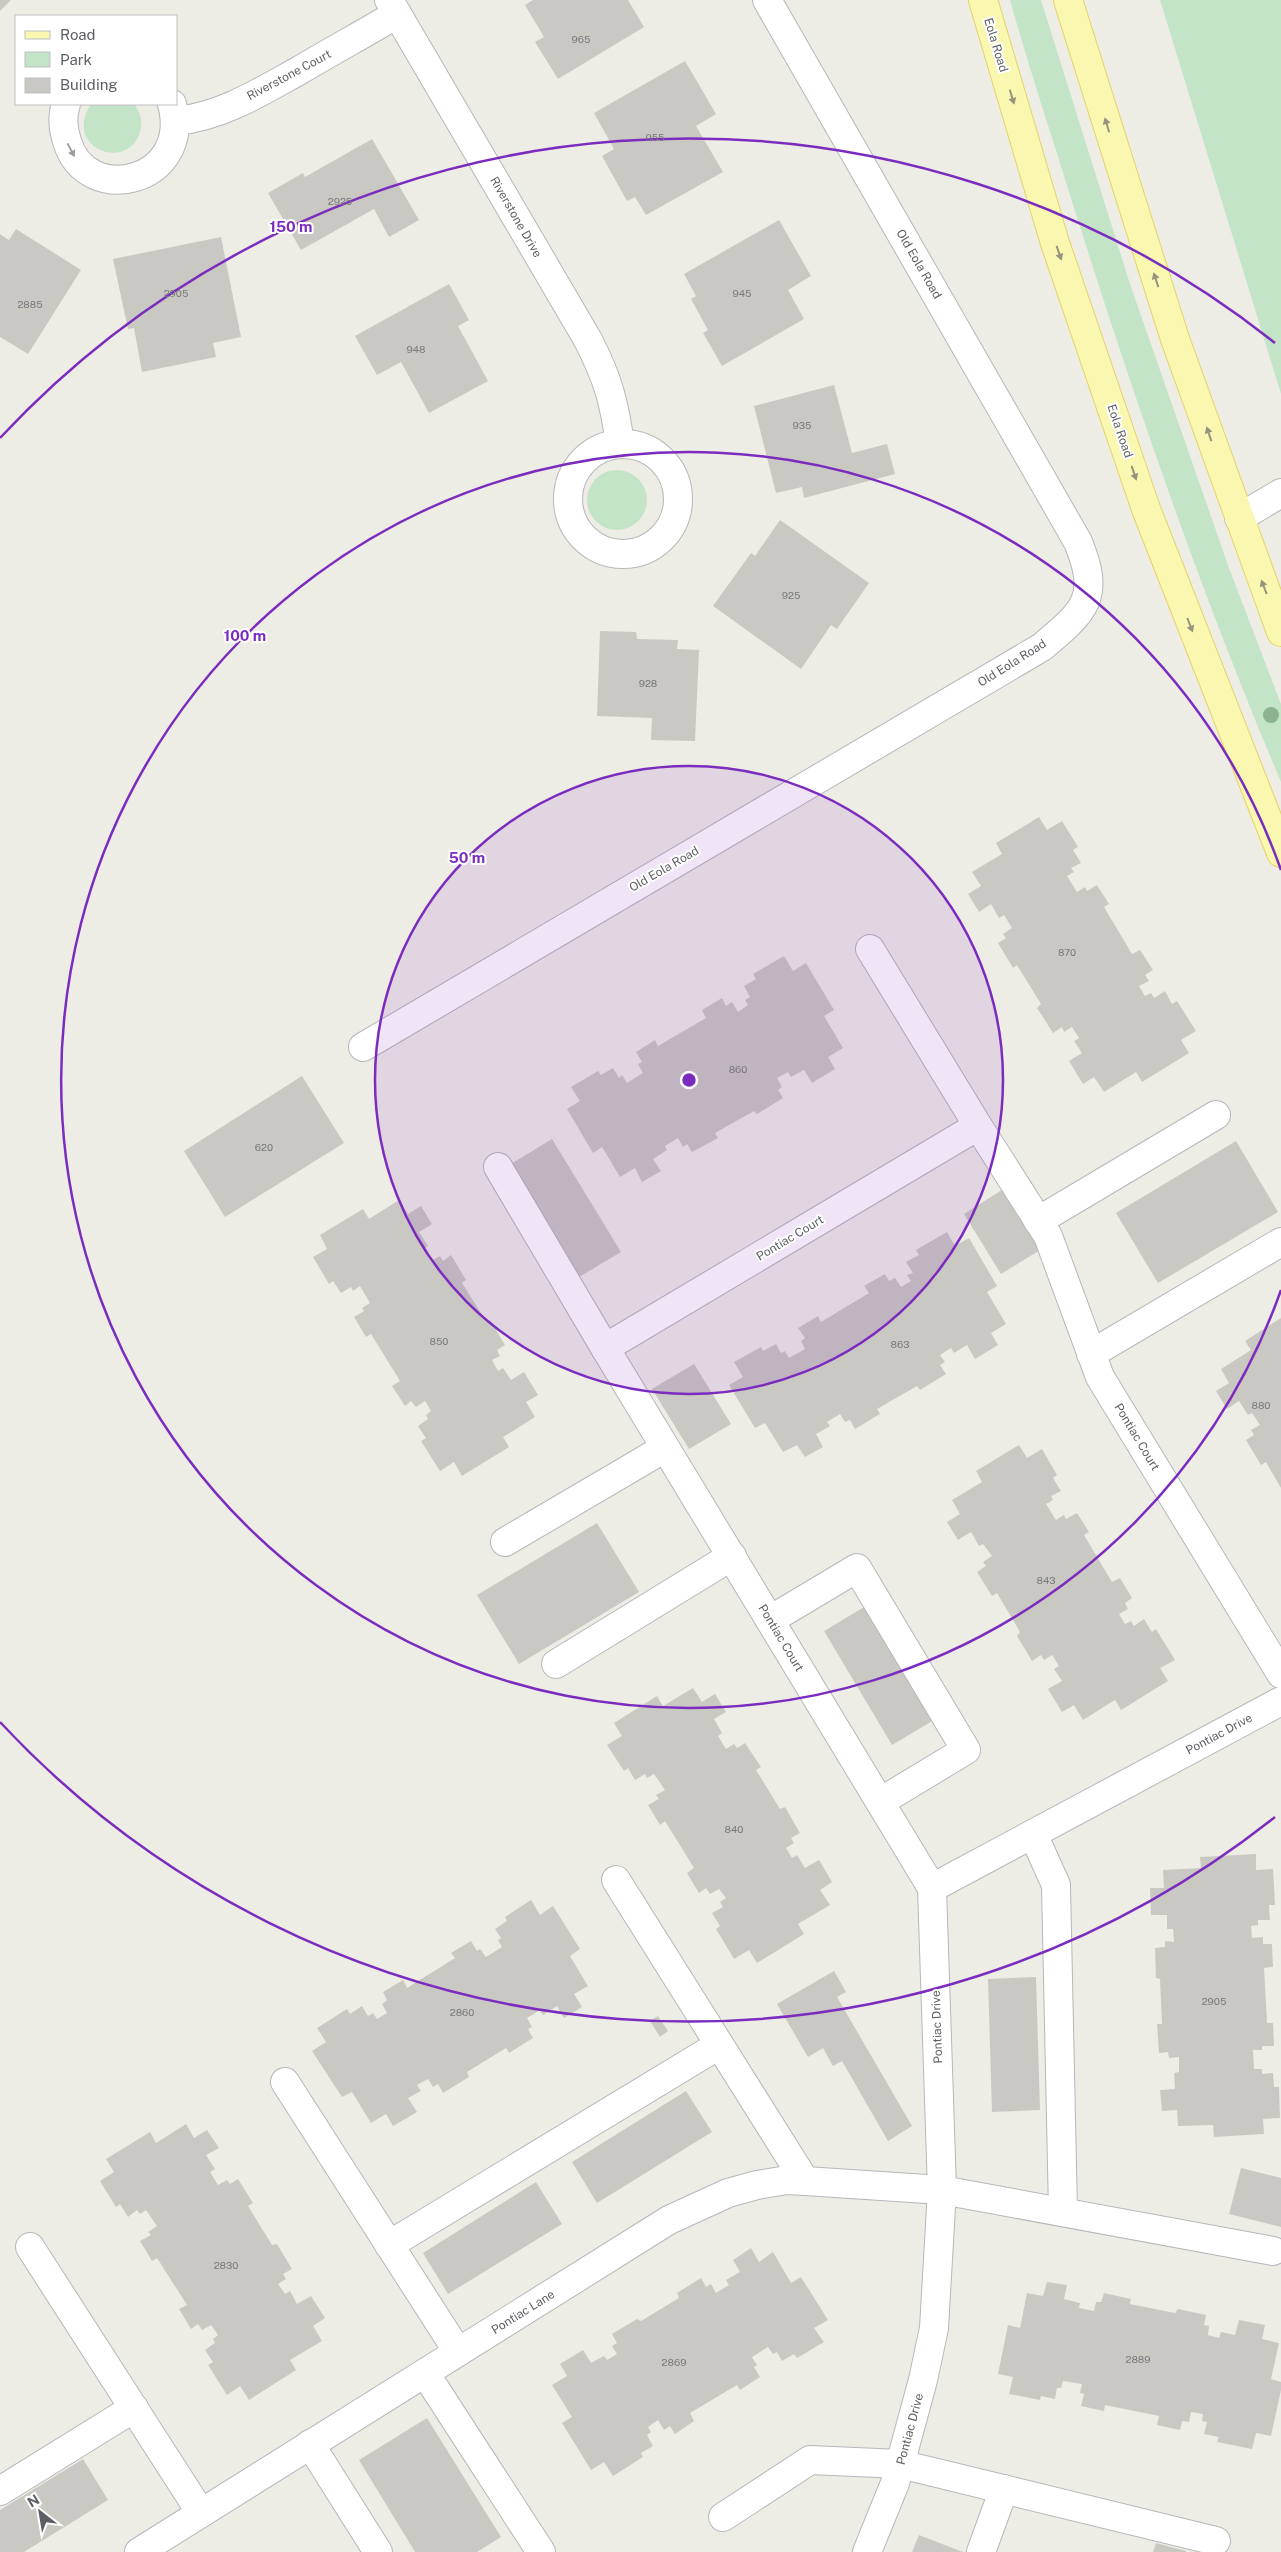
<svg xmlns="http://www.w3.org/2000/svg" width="1281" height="2552" font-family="'Public Sans',sans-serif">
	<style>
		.green { fill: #c4e4c8 }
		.building { fill: #cac8c2 }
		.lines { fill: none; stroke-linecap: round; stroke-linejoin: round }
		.minor-casing { stroke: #b5b7bb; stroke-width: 30 }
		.major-casing { stroke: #e7d366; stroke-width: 30 }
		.minor { stroke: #fff; stroke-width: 28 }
		.major { stroke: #f9f7b0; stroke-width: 28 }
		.tree { fill: #8cb38f }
		.oneway { fill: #94947f }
		.oneway2 { fill: #9e9fa2 }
		.ring { fill: none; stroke: #7b2cbf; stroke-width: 2.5 }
		.labels { text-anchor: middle; stroke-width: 4; stroke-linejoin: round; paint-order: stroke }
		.number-label { font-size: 10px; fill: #78797c }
		.street-label { font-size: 12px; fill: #5d5f64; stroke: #fff }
		.centre { fill: #7b2cbf; stroke: #fff; stroke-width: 2.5 }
		.ring-label { font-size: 15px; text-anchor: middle; font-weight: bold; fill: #7b2cbf; stroke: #fff; stroke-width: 4; stroke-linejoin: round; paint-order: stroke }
	</style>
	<rect width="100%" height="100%" fill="#eeede5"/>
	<!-- green -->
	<g class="green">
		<path d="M1010 0H1041L1130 284 1229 568 1281 704V782C1200 591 1132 393 1070 195 1050 130 1028 65 1010 0Z"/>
		<path d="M1160 0H1281V394Z"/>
		<path d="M91 104H134C141 113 143 121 140 132 128 173 62 148 91 104Z"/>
		<circle cx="617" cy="500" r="30"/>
	</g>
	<!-- building -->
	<g class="building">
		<path d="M0 0H11L0 11Z"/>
		<path d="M533 0H628L644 27 558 79 535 42 544 37 525 5Z"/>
		<path d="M685 61 716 114 696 126 723 172 646 215 635 197 627 201 602 156 614 149 594 113Z"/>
		<path d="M372 139 419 220 389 237 374 209 301 250 268 193 303 173 305 177Z"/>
		<path d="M779 220 811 276 788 290 804 319 722 366 703 333 708 330 691 299 696 296 684 274Z"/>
		<path d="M16 229 81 270 28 354 0 337V234L9 240Z"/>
		<path d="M221 237 241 337 213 343 216 357 142 372 134 328 128 329 113 259Z"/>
		<path d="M449 284 469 320 458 326 488 381 429 413 401 362 377 375 355 336Z"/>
		<path d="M834 385 852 453 887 444 895 474 804 498 802 487 776 493 754 406Z"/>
		<path d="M780 520 869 583 837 629 831 625 801 669 713 606 751 553 755 556Z"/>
		<path d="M600 631 636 632 637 639 678 640 677 649 699 650 695 741 651 740 652 718 597 716Z"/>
		<path d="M1039 817 1047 830 1062 821 1078 847 1073 850 1081 863 1071 868 1074 872 1067 876 1077 892 1085 887 1087 891 1097 885 1109 904 1104 907 1132 954 1140 950 1153 970 1145 975 1149 981 1139 986 1145 996 1151 993 1154 998 1165 991 1172 1004 1177 1001 1196 1031 1181 1040 1189 1053 1142 1082 1136 1072 1104 1092 1094 1077 1083 1084 1069 1061 1082 1053 1074 1041 1079 1038 1072 1027 1064 1032 1062 1027 1053 1033 1037 1008 1041 1004 1017 965 1013 968 998 943 1006 938 1003 934 1012 928 1004 915 999 918 991 904 979 912 968 894 981 886 972 872 1002 854 996 843Z"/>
		<path d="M784 956 793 971 806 963 834 1010 824 1016 843 1048 828 1057 835 1069 812 1083 804 1070 791 1077 788 1072 777 1078 782 1087 778 1090 783 1098 757 1114 754 1111 715 1133 718 1138 692 1152 687 1144 683 1147 678 1138 665 1146 667 1150 653 1159 661 1171 642 1182 635 1168 620 1177 602 1147 593 1153 567 1109 580 1101 571 1087 598 1071 601 1075 613 1068 619 1078 622 1075 627 1083 643 1073 638 1064 642 1062 636 1052 655 1040 658 1046 706 1018 702 1010 722 998 726 1006 732 1002 738 1012 748 1005 745 1000 750 997 744 986 756 979 753 974Z"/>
		<path d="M302 1076 344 1143 225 1217 184 1151Z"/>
		<path d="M552 1139 621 1252 579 1277 511 1164Z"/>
		<path d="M1236 1141 1278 1212 1158 1283 1116 1213Z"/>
		<path d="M1005 1188 1042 1249 1001 1274 964 1214Z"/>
		<path d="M399 1200 408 1214 421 1206 432 1224 419 1232 428 1246 424 1249 431 1261 440 1256 443 1261 451 1255 466 1280 462 1283 486 1321 490 1320 505 1345 497 1350 500 1356 492 1360 498 1371 503 1368 511 1380 524 1372 538 1395 526 1402 535 1417 503 1437 509 1447 462 1476 454 1462 440 1471 421 1441 426 1438 418 1426 428 1419 426 1415 431 1411 425 1401 416 1407 411 1401 405 1406 392 1386 400 1381 371 1334 366 1337 354 1317 364 1311 362 1308 370 1303 360 1286 353 1291 351 1287 341 1293 333 1281 329 1284 313 1257 327 1249 320 1235 363 1209 369 1219Z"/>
		<path d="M947 1232 955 1246 969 1238 997 1286 987 1292 1006 1324 991 1333 998 1345 975 1359 967 1345 954 1353 951 1348 940 1355 945 1362 940 1365 946 1374 920 1390 917 1386 877 1409 880 1414 855 1429 850 1420 845 1422 840 1414 827 1422 830 1426 816 1434 823 1447 805 1457 797 1445 783 1452 765 1423 755 1428 729 1385 743 1377 734 1362 761 1347 763 1351 776 1344 781 1353 785 1351 789 1358 805 1349 801 1341 805 1338 798 1328 818 1316 821 1322 869 1293 864 1286 885 1274 889 1281 895 1278 901 1287 911 1281 907 1275 913 1273 906 1262 919 1255 916 1250Z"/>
		<path d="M1281 1318V1488L1266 1462 1261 1465 1246 1440 1254 1435 1251 1430 1260 1425 1252 1413 1248 1415 1239 1401 1227 1409 1216 1391 1229 1383 1221 1369 1251 1350 1245 1341Z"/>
		<path d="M694 1364 731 1424 689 1449 652 1389Z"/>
		<path d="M1019 1445 1027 1458 1042 1449 1057 1475 1053 1478 1061 1491 1051 1496 1053 1500 1046 1504 1056 1520 1064 1515 1066 1519 1077 1513 1089 1532 1084 1535 1112 1582 1120 1578 1132 1598 1125 1603 1128 1609 1119 1614 1125 1624 1131 1621 1134 1626 1144 1619 1152 1632 1156 1629 1175 1660 1160 1668 1168 1681 1121 1710 1115 1700 1083 1720 1074 1705 1062 1712 1048 1689 1062 1681 1054 1669 1059 1666 1052 1655 1044 1660 1041 1655 1032 1661 1017 1636 1020 1632 997 1593 992 1596 977 1572 986 1566 983 1562 992 1556 983 1544 979 1546 971 1532 958 1540 947 1522 960 1514 952 1500 982 1482 976 1471Z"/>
		<path d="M597 1523 639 1592 519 1664 477 1595Z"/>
		<path d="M866 1606 934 1720 892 1745 824 1631Z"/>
		<path d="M693 1688 702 1702 715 1694 726 1712 714 1719 722 1733 718 1736 726 1749 734 1744 737 1748 745 1743 761 1767 756 1770 780 1809 785 1807 800 1833 791 1838 794 1843 786 1848 792 1858 797 1855 805 1868 819 1860 832 1882 820 1890 830 1905 798 1924 804 1934 757 1963 749 1950 734 1959 716 1929 720 1926 712 1913 723 1907 720 1902 726 1898 719 1889 710 1894 706 1888 699 1893 687 1873 694 1868 665 1821 660 1825 648 1805 659 1799 656 1795 665 1790 654 1774 647 1778 645 1774 635 1780 628 1768 624 1771 607 1745 622 1736 614 1723 657 1696 663 1706Z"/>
		<path d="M1256 1854V1870L1273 1869 1275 1905H1269L1270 1920H1258V1925L1251 1926 1252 1938 1263 1937V1944H1272L1273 1967 1264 1968 1267 2023H1273L1274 2046H1262V2050H1253L1254 2069H1262V2074L1273 2073 1274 2087H1279L1280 2118 1263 2119 1264 2134 1214 2137 1213 2125 1178 2126 1177 2110 1162 2111 1160 2090 1175 2089 1174 2073 1179 2072V2057L1169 2058 1168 2052 1159 2053 1157 2024H1162L1160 1979 1156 1978 1155 1948 1165 1947V1941L1174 1942 1173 1929H1167V1915H1151L1150 1888H1164L1163 1870 1201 1868 1200 1857Z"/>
		<path d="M531 1900 540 1915 553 1906 580 1949 570 1956 588 1986 574 1994 582 2007 564 2018 557 2006 543 2015 540 2010 527 2018 532 2027 528 2029 533 2038 509 2053 506 2048 467 2072 469 2077 443 2093 438 2084 433 2087 428 2079 417 2085 421 2091 408 2098 417 2112 393 2126 386 2114 371 2123 352 2092 342 2097 312 2051 326 2042 317 2028 347 2009 350 2014 362 2006 368 2016 373 2013 377 2019 387 2013 382 2004 387 2000 383 1992 403 1980 407 1988 455 1958 451 1953 471 1941 477 1951 480 1949 486 1957 502 1947 498 1940 501 1938 495 1929 507 1921 505 1917Z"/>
		<path d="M834 1971 846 1992 837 1997 912 2126 888 2141 842 2061 833 2066 823 2048 808 2057 777 2004Z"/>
		<path d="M1036 1977 1040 2110 992 2112 988 1979Z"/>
		<path d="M658 2016 668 2031 660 2037 650 2021Z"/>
		<path d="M686 2091 712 2132 597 2203 572 2162Z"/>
		<path d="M186 2124 194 2138 207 2130 219 2148 206 2155 215 2169 210 2172 218 2185 227 2180 230 2184 238 2179 253 2203 248 2206 272 2245 277 2244 292 2269 283 2274 286 2279 278 2284 285 2294 290 2291 297 2304 311 2296 325 2318 313 2326 322 2341 290 2360 296 2370 249 2400 240 2386 227 2395 208 2365 213 2362 205 2350 215 2343 213 2339 218 2335 211 2325 202 2330 198 2324 191 2329 179 2309 187 2305 157 2258 152 2261 140 2241 151 2235 148 2232 157 2226 146 2210 140 2214 137 2210 128 2217 120 2204 116 2207 100 2181 114 2172 106 2159 150 2132 156 2143Z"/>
		<path d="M1241 2168 1281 2178V2227L1229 2214Z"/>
		<path d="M536 2182 562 2224 448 2294 423 2253Z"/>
		<path d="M751 2248 759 2262 773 2252 791 2283 801 2277 828 2320 814 2328 824 2342 797 2358 794 2354 782 2361 777 2352 773 2354 768 2347 752 2357 757 2365 754 2367 760 2377 740 2390 737 2385 690 2413 694 2421 675 2434 670 2426 664 2430 658 2420 648 2427 651 2432 647 2435 653 2446 641 2453 643 2457 613 2476 604 2462 591 2470 562 2423 572 2417 552 2385 567 2376 560 2364 583 2350 591 2363 604 2356 607 2360 617 2354 612 2346 617 2343 612 2334 637 2319 641 2321 679 2298 677 2293 701 2278 706 2287 711 2284 716 2293 729 2285 726 2280 740 2272 733 2260Z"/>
		<path d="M1047 2282 1067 2285 1064 2299 1080 2303 1079 2308 1094 2311 1096 2302H1101L1104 2293 1131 2299 1130 2304 1175 2313 1178 2309 1206 2315 1204 2325 1209 2326 1208 2335 1219 2338 1221 2332 1235 2335 1239 2320 1265 2325 1262 2339 1279 2343 1271 2379 1281 2382V2390L1271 2436 1256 2433 1252 2449 1217 2442 1219 2437 1204 2434 1207 2422 1202 2421 1203 2414 1191 2412 1189 2422 1182 2421 1180 2430 1157 2425 1159 2416 1105 2405 1104 2411 1081 2406 1084 2394 1080 2393 1082 2384 1063 2381 1061 2388H1057L1055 2399 1041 2396 1040 2400 1009 2394 1013 2377 998 2374 1008 2325 1020 2328 1027 2293 1043 2296Z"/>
		<path d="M427 2418 501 2537 477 2552H415L359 2460Z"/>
		<path d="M83 2459 108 2500 24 2552H0V2510Z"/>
		<path d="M919 2535 963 2552H912Z"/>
		<path d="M1156 2543 1186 2551V2552H1153Z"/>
	</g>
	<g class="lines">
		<defs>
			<g id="minor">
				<path d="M389 0 588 340C608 379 614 401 620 444"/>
				<path d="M66 104C62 116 63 129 67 141 86 208 193 183 172 104"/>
				<path d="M176 121C221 117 262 91 300 70 332 51 365 33 397 14"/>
				<circle cx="623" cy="499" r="55"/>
				<path d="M1239 518 1281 493"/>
				<path d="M870 949 978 1126"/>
				<path d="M363 1047 1042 647C1085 611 1101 598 1078 542L767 0"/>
				<path d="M498 1167 605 1348"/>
				<path d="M1038 1221 1216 1115"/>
				<path d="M1091 1354 1281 1242"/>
				<path d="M505 1542 665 1448"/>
				<path d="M770 1620 857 1568 966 1750 880 1802"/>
				<path d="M556 1664 732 1556"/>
				<path d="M1033 1834 1056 1885 1063 2212"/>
				<path d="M616 1880 805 2181"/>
				<path d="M932 1888 1281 1701"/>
				<path d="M285 2082 458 2352"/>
				<path d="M389 2245 719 2045"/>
				<path d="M30 2247 201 2513"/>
				<path d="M425 2373 541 2552"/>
				<path d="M310 2444 378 2552"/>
				<path d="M0 2491 134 2408"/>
				<path d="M723 2517 810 2460 900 2464 1216 2541"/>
				<path d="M139 2552 669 2220 728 2193 757 2185 787 2180 805 2181 942 2190 1273 2251"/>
				<path d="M867 2552 895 2483 923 2380 934 2328 942 2190 932 1888 605 1348 978 1126 1048 1236 1100 1377 1281 1674"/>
				<path d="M981 2552 1004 2489"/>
			</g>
			<g id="major">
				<path d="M983 0 1055 243 1146 509 1281 853"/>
				<path d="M1068 0 1175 339 1281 632"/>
			</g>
		</defs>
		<!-- minor casing -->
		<use href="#minor" class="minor-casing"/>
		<!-- major casing -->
		<use href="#major" class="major-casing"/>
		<!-- minor -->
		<use href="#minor" class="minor"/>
		<!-- major -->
		<use href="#major" class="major"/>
	</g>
	<!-- trees -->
	<circle class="tree" cx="1271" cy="715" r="8"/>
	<!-- one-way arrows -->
	<defs><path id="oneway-solid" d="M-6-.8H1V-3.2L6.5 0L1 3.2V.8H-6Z" transform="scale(1.25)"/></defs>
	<g class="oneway">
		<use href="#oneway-solid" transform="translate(1012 97) rotate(73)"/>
		<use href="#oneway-solid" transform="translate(1107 125) rotate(-107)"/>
		<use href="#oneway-solid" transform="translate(1059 253) rotate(71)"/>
		<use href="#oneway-solid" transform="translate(1156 280) rotate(-108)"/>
		<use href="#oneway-solid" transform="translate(1209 434) rotate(-109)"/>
		<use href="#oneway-solid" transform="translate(1134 473) rotate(71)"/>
		<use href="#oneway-solid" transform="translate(1264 587) rotate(-111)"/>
		<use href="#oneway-solid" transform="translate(1190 625) rotate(69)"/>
	</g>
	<use class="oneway2" href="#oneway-solid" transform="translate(71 150) rotate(62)"/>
	<!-- distance rings -->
	<circle cx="689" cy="1080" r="314" fill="#7b2cbf" fill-opacity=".12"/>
	<g class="ring">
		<circle cx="689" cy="1080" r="314"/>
		<path d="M1281 1290A628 628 0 1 1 1281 870"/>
		<path d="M1275 1817A942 942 0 0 1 0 1722M0 438A942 942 0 0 1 1275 343"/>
	</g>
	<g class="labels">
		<!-- number labels -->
		<g class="number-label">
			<text x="581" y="43">965</text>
			<text x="655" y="141">955</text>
			<text x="340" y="205">2925</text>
			<text x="176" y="297">2905</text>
			<text x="742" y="297">945</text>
			<text x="30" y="308">2885</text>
			<text x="416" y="353">948</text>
			<text x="802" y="429">935</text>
			<text x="791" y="599">925</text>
			<text x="648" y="687">928</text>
			<text x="1067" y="956">870</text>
			<text x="738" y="1073">860</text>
			<text x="264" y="1151">620</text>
			<text x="439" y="1345">850</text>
			<text x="900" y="1348">863</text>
			<text x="1261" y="1409">880</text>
			<text x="1046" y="1584">843</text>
			<text x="734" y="1833">840</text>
			<text x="1214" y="2005">2905</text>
			<text x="462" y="2016">2860</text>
			<text x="226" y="2269">2830</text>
			<text x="1138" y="2363">2889</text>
			<text x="674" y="2366">2869</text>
		</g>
		<!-- street labels -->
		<g class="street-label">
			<text transform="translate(996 45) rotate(73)" y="4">Eola Road</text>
			<text transform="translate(289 75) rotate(-28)" y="4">Riverstone Court</text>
			<text transform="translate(516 217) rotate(60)" y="4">Riverstone Drive</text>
			<text transform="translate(919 264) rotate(60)" y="4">Old Eola Road</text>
			<text transform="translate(1120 431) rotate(71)" y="4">Eola Road</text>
			<text transform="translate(1012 663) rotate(-32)" y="4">Old Eola Road</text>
			<text transform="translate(664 869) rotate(-30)" y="4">Old Eola Road</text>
			<text transform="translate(790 1238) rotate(-31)" y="4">Pontiac Court</text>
			<text transform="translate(1137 1437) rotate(59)" y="4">Pontiac Court</text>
			<text transform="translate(781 1638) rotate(59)" y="4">Pontiac Court</text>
			<text transform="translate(1219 1734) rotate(-28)" y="4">Pontiac Drive</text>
			<text transform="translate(937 2027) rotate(-92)" y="4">Pontiac Drive</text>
			<text transform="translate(523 2312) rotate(-32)" y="4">Pontiac Lane</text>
			<text transform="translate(910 2429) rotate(-75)" y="4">Pontiac Drive</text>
		</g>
	</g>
	<circle cx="689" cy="1080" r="8" class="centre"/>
	<g class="ring-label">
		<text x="291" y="232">150 m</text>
		<text x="245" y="641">100 m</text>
		<text x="467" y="863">50 m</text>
	</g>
	<!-- legend -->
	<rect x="15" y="15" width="162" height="90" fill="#ffffff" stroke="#bebfc1"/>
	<rect x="25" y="31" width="25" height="8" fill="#f9f7b0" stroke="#bebfc1"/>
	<text x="60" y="40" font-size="15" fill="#5d5f64">Road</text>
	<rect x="25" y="52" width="25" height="15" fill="#c4e4c8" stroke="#bebfc1"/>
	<text x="60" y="65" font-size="15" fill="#5d5f64">Park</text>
	<rect x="25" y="78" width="25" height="15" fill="#cac8c2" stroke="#bebfc1"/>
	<text x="60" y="90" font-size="15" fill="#5d5f64">Building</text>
	<!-- north arrow -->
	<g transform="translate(40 2512) rotate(329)" stroke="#ffffff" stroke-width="4" paint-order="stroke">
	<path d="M0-4L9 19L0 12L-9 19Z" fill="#5d5f64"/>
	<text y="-8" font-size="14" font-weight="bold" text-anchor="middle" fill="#5d5f64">N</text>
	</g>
</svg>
